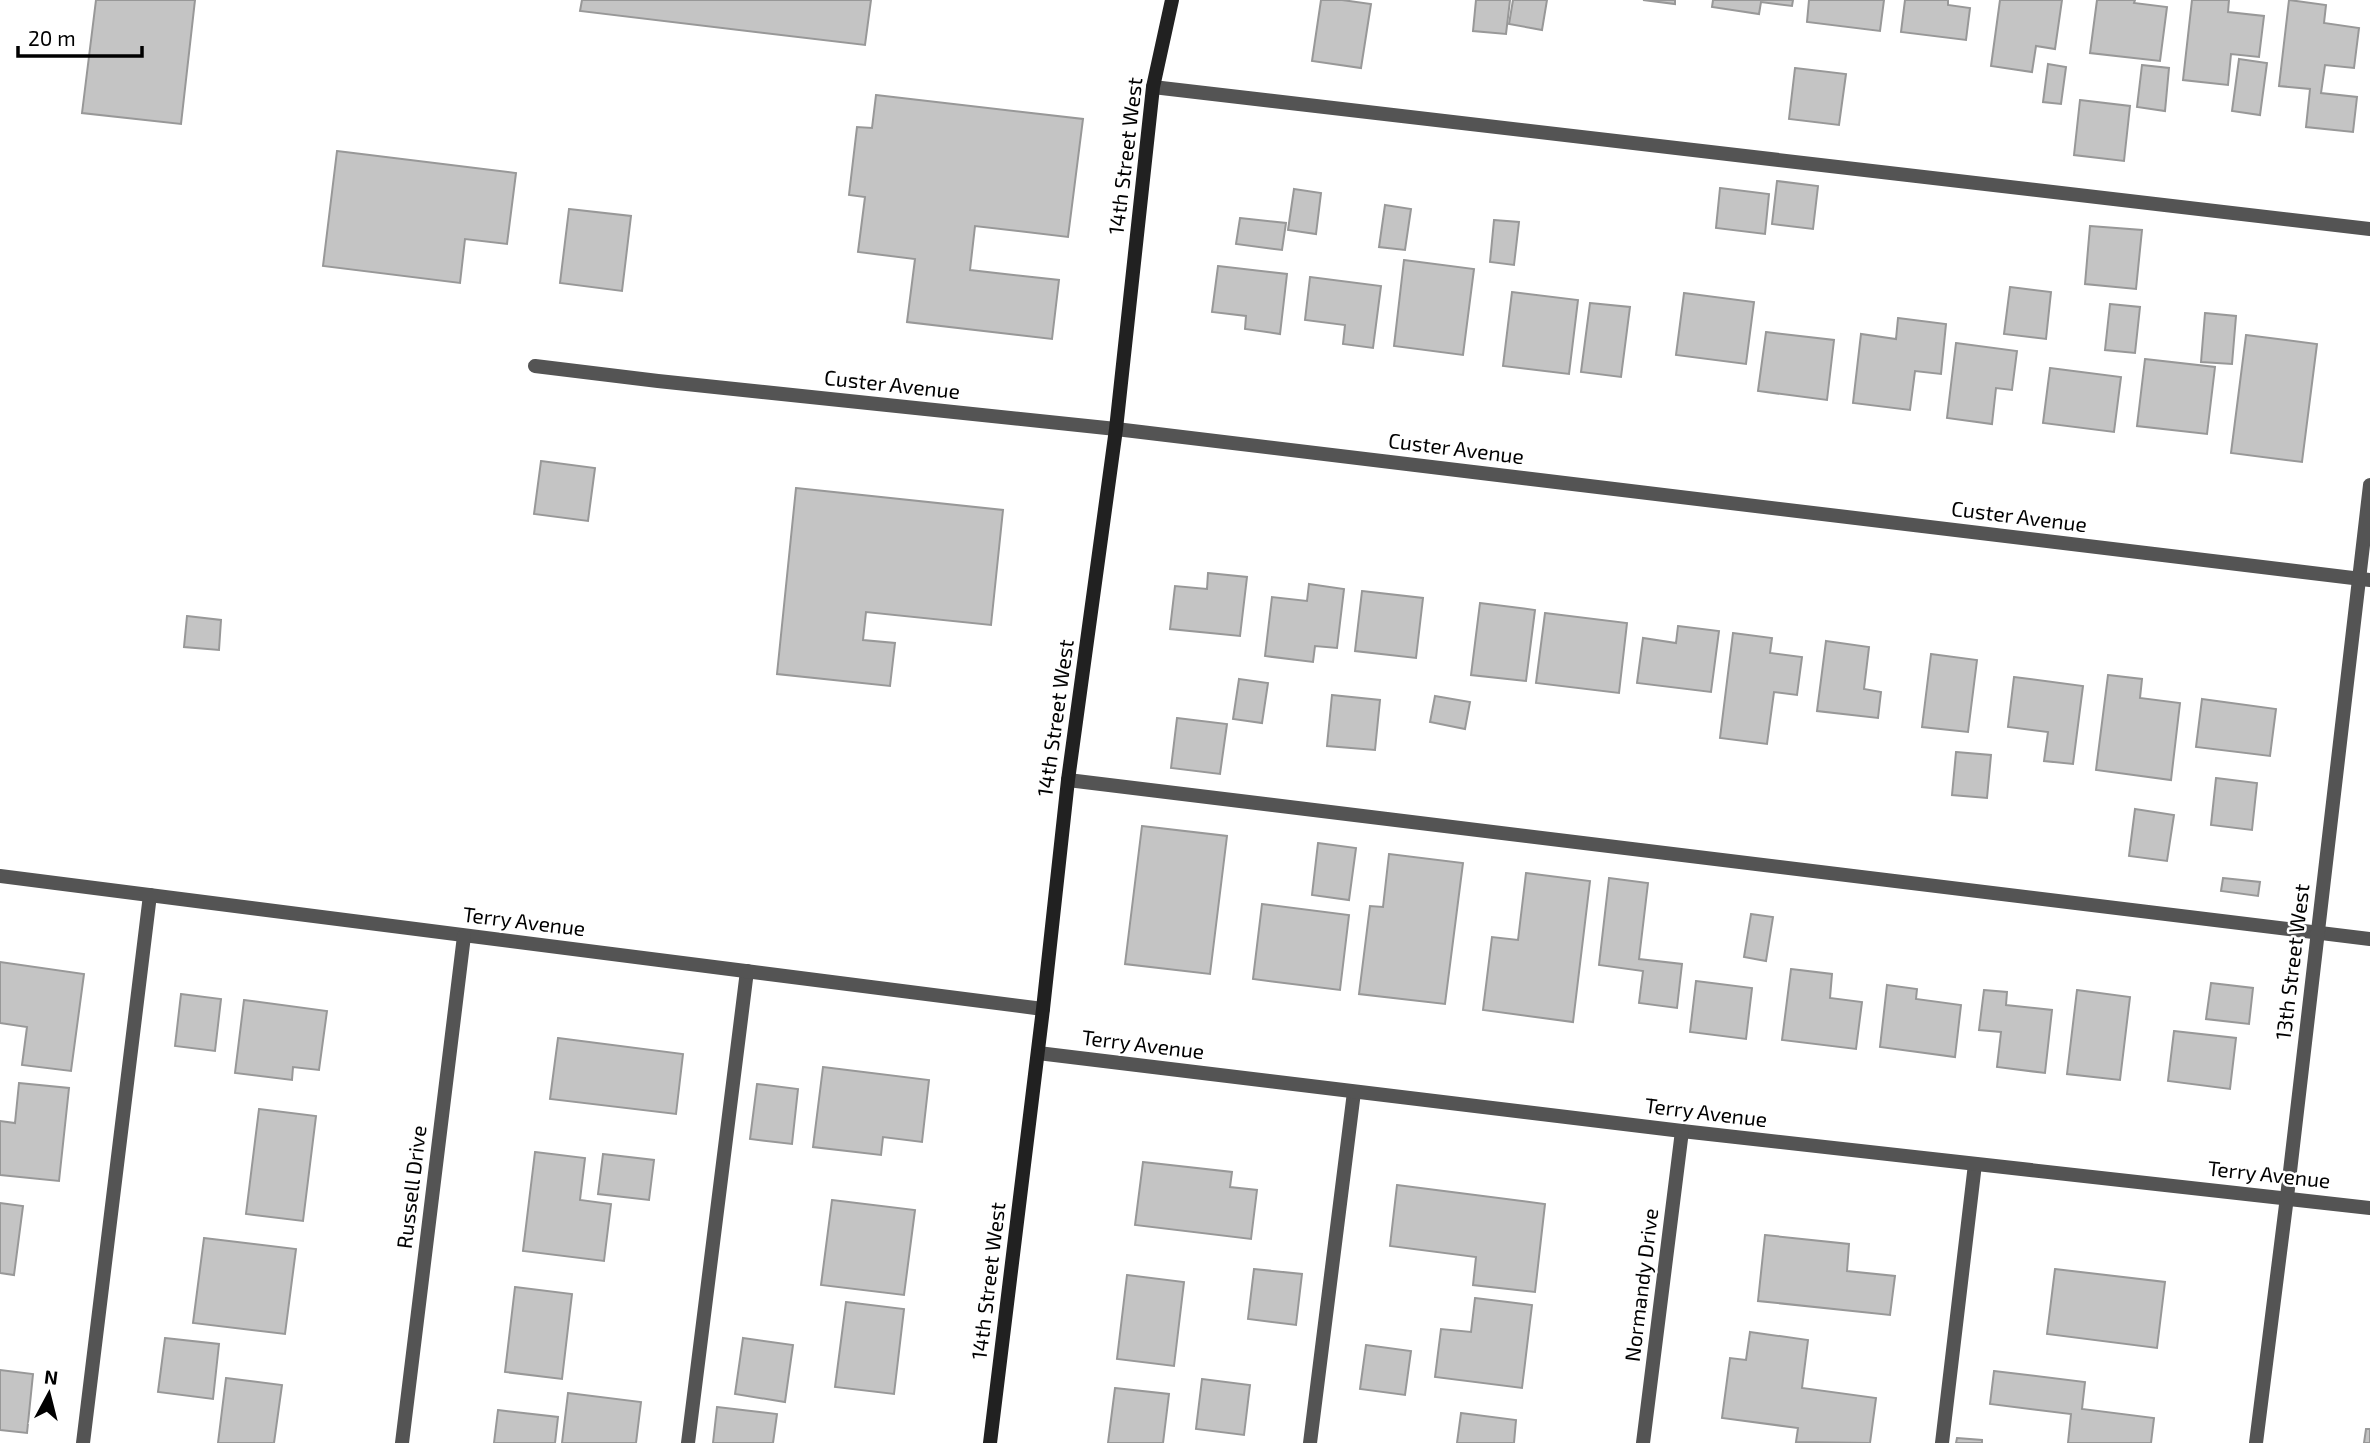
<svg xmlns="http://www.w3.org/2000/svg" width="2370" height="1443" font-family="'Exo 2',sans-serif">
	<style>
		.building { fill: #c4c4c4; stroke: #989898; stroke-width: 2 }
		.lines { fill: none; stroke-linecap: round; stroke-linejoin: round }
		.lane { stroke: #545454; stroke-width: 14 }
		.street { stroke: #545454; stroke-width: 14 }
		.secondary { stroke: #212121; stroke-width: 14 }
		.labels { text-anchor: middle; stroke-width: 5; stroke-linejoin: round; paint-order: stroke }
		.street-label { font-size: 21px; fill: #000; stroke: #fff }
	</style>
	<rect width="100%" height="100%" fill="#fff"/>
	<!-- building -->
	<g class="building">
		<path d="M96 0H195L181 124 82 113Z"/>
		<path d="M582 0H871L865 45 580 11Z"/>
		<path d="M1321 0H1342L1371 4 1361 68 1312 61Z"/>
		<path d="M1476 0H1510L1506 34 1473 31Z"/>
		<path d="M1513 0H1547L1542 30 1509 24Z"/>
		<path d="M1643 0H1675V4Z"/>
		<path d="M1713 0H1793L1792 6 1761 2 1759 14 1712 7Z"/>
		<path d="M1809 0H1884L1880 31 1807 22Z"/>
		<path d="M1905 0H1948V5L1970 8 1966 40 1901 32Z"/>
		<path d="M2000 0H2062L2055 49 2036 46 2032 72 1991 66Z"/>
		<path d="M2097 0H2135L2134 3 2167 7 2160 61 2090 53Z"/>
		<path d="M2192 0H2229L2228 12 2264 16 2259 57 2231 54 2228 85 2183 80Z"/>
		<path d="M2289 0 2326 5 2324 23 2359 28 2354 68 2325 65 2321 93 2357 97 2353 132 2306 127 2310 89 2279 86Z"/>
		<path d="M2239 59 2267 63 2260 115 2232 111Z"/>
		<path d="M2048 64 2066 67 2061 104 2043 102Z"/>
		<path d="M2142 65 2169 68 2165 111 2137 107Z"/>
		<path d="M1795 68 1846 74 1839 125 1789 119Z"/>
		<path d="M876 95 1083 119 1068 237 975 226 970 270 1059 280 1052 339 907 322 915 259 858 252 865 197 849 195 857 127 872 128Z"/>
		<path d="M2080 100 2130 106 2124 161 2074 155Z"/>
		<path d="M337 151 516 173 507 244 465 239 460 283 323 266Z"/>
		<path d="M1777 181 1818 186 1813 229 1772 224Z"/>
		<path d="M1720 188 1769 194 1765 234 1716 228Z"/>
		<path d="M1294 189 1321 193 1316 234 1288 230Z"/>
		<path d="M1385 205 1411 209 1405 250 1379 247Z"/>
		<path d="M569 209 631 216 622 291 560 283Z"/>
		<path d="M1240 218 1286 223 1282 250 1236 244Z"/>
		<path d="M1494 220 1519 222 1514 265 1490 262Z"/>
		<path d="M2090 226 2142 230 2136 289 2085 284Z"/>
		<path d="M1404 260 1474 269 1463 355 1394 346Z"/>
		<path d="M1218 266 1287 274 1280 334 1245 329 1246 316 1212 312Z"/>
		<path d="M1310 277 1381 286 1373 348 1343 344 1345 325 1305 320Z"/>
		<path d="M2010 287 2051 292 2046 339 2004 334Z"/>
		<path d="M1512 292 1578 300 1569 374 1503 366Z"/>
		<path d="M1684 293 1754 302 1746 364 1676 355Z"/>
		<path d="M1590 303 1630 307 1621 377 1581 372Z"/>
		<path d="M2110 304 2140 307 2135 353 2105 350Z"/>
		<path d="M2205 313 2236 316 2232 364 2201 362Z"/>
		<path d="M1898 318 1946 324 1941 374 1915 371 1910 410 1853 403 1861 334 1896 339Z"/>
		<path d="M1766 332 1834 340 1827 400 1758 391Z"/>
		<path d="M2246 335 2317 344 2302 462 2231 453Z"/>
		<path d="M1956 343 2017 351 2012 390 1996 388 1992 424 1947 418Z"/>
		<path d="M2145 359 2215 367 2207 434 2137 426Z"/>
		<path d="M2050 368 2121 377 2114 432 2043 423Z"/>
		<path d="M541 461 595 468 588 521 534 514Z"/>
		<path d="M796 488 1003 510 991 625 866 612 863 640 895 643 890 686 777 674Z"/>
		<path d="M1208 573 1247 577 1240 636 1170 629 1175 586 1207 589Z"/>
		<path d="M1309 584 1344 589 1337 648 1315 646 1313 662 1265 656 1272 597 1307 601Z"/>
		<path d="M1362 591 1423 598 1416 658 1355 651Z"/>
		<path d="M1480 603 1535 610 1526 681 1471 675Z"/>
		<path d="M1545 613 1627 623 1619 693 1536 683Z"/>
		<path d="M187 616 221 620 219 650 184 647Z"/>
		<path d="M1678 626 1719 631 1711 692 1637 683 1643 638 1676 643Z"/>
		<path d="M1733 633 1772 638 1770 653 1802 657 1797 695 1774 692 1767 744 1720 738Z"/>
		<path d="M1826 641 1869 647 1864 689 1881 692 1878 718 1817 711Z"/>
		<path d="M1931 654 1977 660 1968 732 1922 727Z"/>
		<path d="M2108 675 2142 679 2140 698 2180 703 2171 780 2096 770Z"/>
		<path d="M2014 677 2083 686 2073 764 2044 761 2048 732 2008 727Z"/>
		<path d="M1239 679 1268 683 1262 723 1233 719Z"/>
		<path d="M1332 695 1380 700 1375 750 1327 746Z"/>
		<path d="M1435 696 1470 702 1465 729 1430 722Z"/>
		<path d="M2202 699 2276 709 2270 756 2196 747Z"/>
		<path d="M1177 718 1227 724 1220 774 1171 768Z"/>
		<path d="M1956 752 1991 755 1987 798 1952 795Z"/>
		<path d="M2216 778 2257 783 2252 830 2211 825Z"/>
		<path d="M2135 809 2174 815 2167 861 2129 856Z"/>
		<path d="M1142 826 1227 836 1210 974 1125 964Z"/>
		<path d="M1318 843 1356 848 1349 900 1312 895Z"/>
		<path d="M1389 854 1463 863 1445 1004 1359 994 1370 906 1383 907Z"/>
		<path d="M1526 873 1590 881 1573 1022 1483 1010 1492 937 1518 940Z"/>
		<path d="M1609 878 1648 883 1639 959 1682 964 1677 1008 1639 1003 1643 971 1599 965Z"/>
		<path d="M2223 878 2260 882 2258 896 2221 891Z"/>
		<path d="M1262 904 1349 915 1340 990 1253 979Z"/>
		<path d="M1751 914 1773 917 1766 961 1744 957Z"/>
		<path d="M0 962 84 974 71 1071 22 1065 27 1027 0 1023Z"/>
		<path d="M1791 969 1832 974 1830 998 1862 1002 1856 1049 1782 1040Z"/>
		<path d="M1696 981 1752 988 1746 1039 1690 1032Z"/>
		<path d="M2211 983 2253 988 2249 1024 2206 1019Z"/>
		<path d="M1887 985 1917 989 1916 999 1961 1005 1955 1057 1880 1047Z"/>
		<path d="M1984 990 2007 992 2006 1005 2052 1010 2045 1073 1997 1067 2001 1032 1979 1030Z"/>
		<path d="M2077 990 2130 997 2120 1080 2067 1074Z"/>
		<path d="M181 994 221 999 215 1051 175 1046Z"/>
		<path d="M244 1000 327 1011 319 1070 293 1067 292 1080 235 1073Z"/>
		<path d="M2174 1031 2236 1038 2230 1089 2168 1081Z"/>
		<path d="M558 1038 683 1054 676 1114 550 1099Z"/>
		<path d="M823 1067 929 1080 922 1142 883 1137 881 1155 813 1147Z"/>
		<path d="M19 1083 69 1088 59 1181 0 1175V1121L15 1123Z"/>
		<path d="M757 1084 798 1089 792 1144 750 1139Z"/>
		<path d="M259 1109 316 1116 303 1221 246 1214Z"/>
		<path d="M535 1152 585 1158 580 1200 611 1204 604 1261 523 1251Z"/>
		<path d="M603 1154 654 1160 649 1200 598 1194Z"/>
		<path d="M1143 1162 1232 1172 1230 1187 1257 1190 1251 1239 1135 1225Z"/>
		<path d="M1397 1185 1545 1204 1535 1292 1473 1285 1476 1257 1390 1246Z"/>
		<path d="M832 1200 915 1210 904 1295 821 1285Z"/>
		<path d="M0 1203 23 1206 14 1275 0 1273Z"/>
		<path d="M1765 1235 1849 1244 1847 1271 1895 1276 1890 1315 1758 1301Z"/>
		<path d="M204 1238 296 1249 285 1334 193 1323Z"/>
		<path d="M1254 1269 1302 1274 1296 1325 1248 1319Z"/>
		<path d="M2055 1269 2165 1282 2157 1348 2047 1334Z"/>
		<path d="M1127 1275 1184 1282 1174 1366 1117 1359Z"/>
		<path d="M515 1287 572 1294 562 1379 505 1372Z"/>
		<path d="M1475 1298 1532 1305 1522 1388 1435 1377 1441 1329 1471 1332Z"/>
		<path d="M846 1302 904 1309 894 1394 835 1387Z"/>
		<path d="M1750 1332 1808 1340 1802 1388 1876 1398 1870 1443 1796 1442 1798 1428 1722 1418 1730 1358 1746 1360Z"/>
		<path d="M165 1338 219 1344 213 1399 158 1392Z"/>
		<path d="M743 1338 793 1345 785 1402 735 1394Z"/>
		<path d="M1366 1345 1411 1351 1405 1395 1360 1389Z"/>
		<path d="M0 1370 33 1374 27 1433 0 1430Z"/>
		<path d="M1994 1371 2085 1382 2082 1409 2154 1418 2151 1443H2068L2071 1414 1990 1404Z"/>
		<path d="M226 1378 282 1385 274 1443H218Z"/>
		<path d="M1202 1379 1250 1385 1244 1435 1196 1429Z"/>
		<path d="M1115 1388 1169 1394 1163 1443H1108Z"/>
		<path d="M568 1393 641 1402 636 1443H562Z"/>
		<path d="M717 1407 777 1414 773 1443H713Z"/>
		<path d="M498 1410 558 1417 555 1443H494Z"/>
		<path d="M1461 1413 1516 1420 1514 1443H1457Z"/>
		<path d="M2366 1429H2370V1443H2364Z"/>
		<path d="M1957 1438 1982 1440V1443H1956Z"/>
	</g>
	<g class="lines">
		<!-- lane -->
		<g class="lane">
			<path d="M1153 87 2370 229"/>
			<path d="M1068 780 2370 939"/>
			<path d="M83 1443 150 895"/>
			<path d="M688 1443 747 971"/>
			<path d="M1310 1443 1354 1092"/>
			<path d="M1942 1443 1975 1164"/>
		</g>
		<!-- street -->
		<g class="street">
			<path d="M535 366 658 381 1116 429 2370 580"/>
			<path d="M0 876 1043 1009"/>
			<path d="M1038 1053 1682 1131 2370 1208"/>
			<path d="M402 1443 464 936"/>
			<path d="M1643 1443 1682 1131"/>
			<path d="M2256 1443 2287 1197 2370 485"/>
		</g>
		<!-- secondary -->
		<path class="secondary" d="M990 1443 1043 1009 1068 780 1116 429 1153 87 1172 0"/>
	</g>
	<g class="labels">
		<!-- street labels -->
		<g class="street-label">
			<text transform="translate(1126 156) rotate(-83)" y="7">14th Street West</text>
			<text transform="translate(892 385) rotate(6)" y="7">Custer Avenue</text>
			<text transform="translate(1456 449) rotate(7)" y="7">Custer Avenue</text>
			<text transform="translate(2019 517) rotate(7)" y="7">Custer Avenue</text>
			<text transform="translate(1056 718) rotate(-82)" y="7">14th Street West</text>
			<text transform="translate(524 922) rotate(7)" y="7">Terry Avenue</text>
			<text transform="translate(2293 962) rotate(-83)" y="7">13th Street West</text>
			<text transform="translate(1143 1045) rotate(7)" y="7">Terry Avenue</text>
			<text transform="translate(1706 1113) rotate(7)" y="7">Terry Avenue</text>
			<text transform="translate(2269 1175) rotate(6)" y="7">Terry Avenue</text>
			<text transform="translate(412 1187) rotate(-83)" y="7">Russell Drive</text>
			<text transform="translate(989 1281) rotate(-83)" y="7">14th Street West</text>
			<text transform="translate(1642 1285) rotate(-83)" y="7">Normandy Drive</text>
		</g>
	</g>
	<!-- north arrow -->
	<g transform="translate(49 1394) rotate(7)" stroke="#ffffff" stroke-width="5" paint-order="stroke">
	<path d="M0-5L12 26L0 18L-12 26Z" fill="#000000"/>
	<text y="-10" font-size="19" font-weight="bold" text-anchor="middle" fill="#000000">N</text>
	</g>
	<!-- scale -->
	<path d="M18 46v10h124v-10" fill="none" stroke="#000000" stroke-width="3.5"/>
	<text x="28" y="46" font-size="21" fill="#000000" stroke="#ffffff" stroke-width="5" paint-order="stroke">20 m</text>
</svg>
